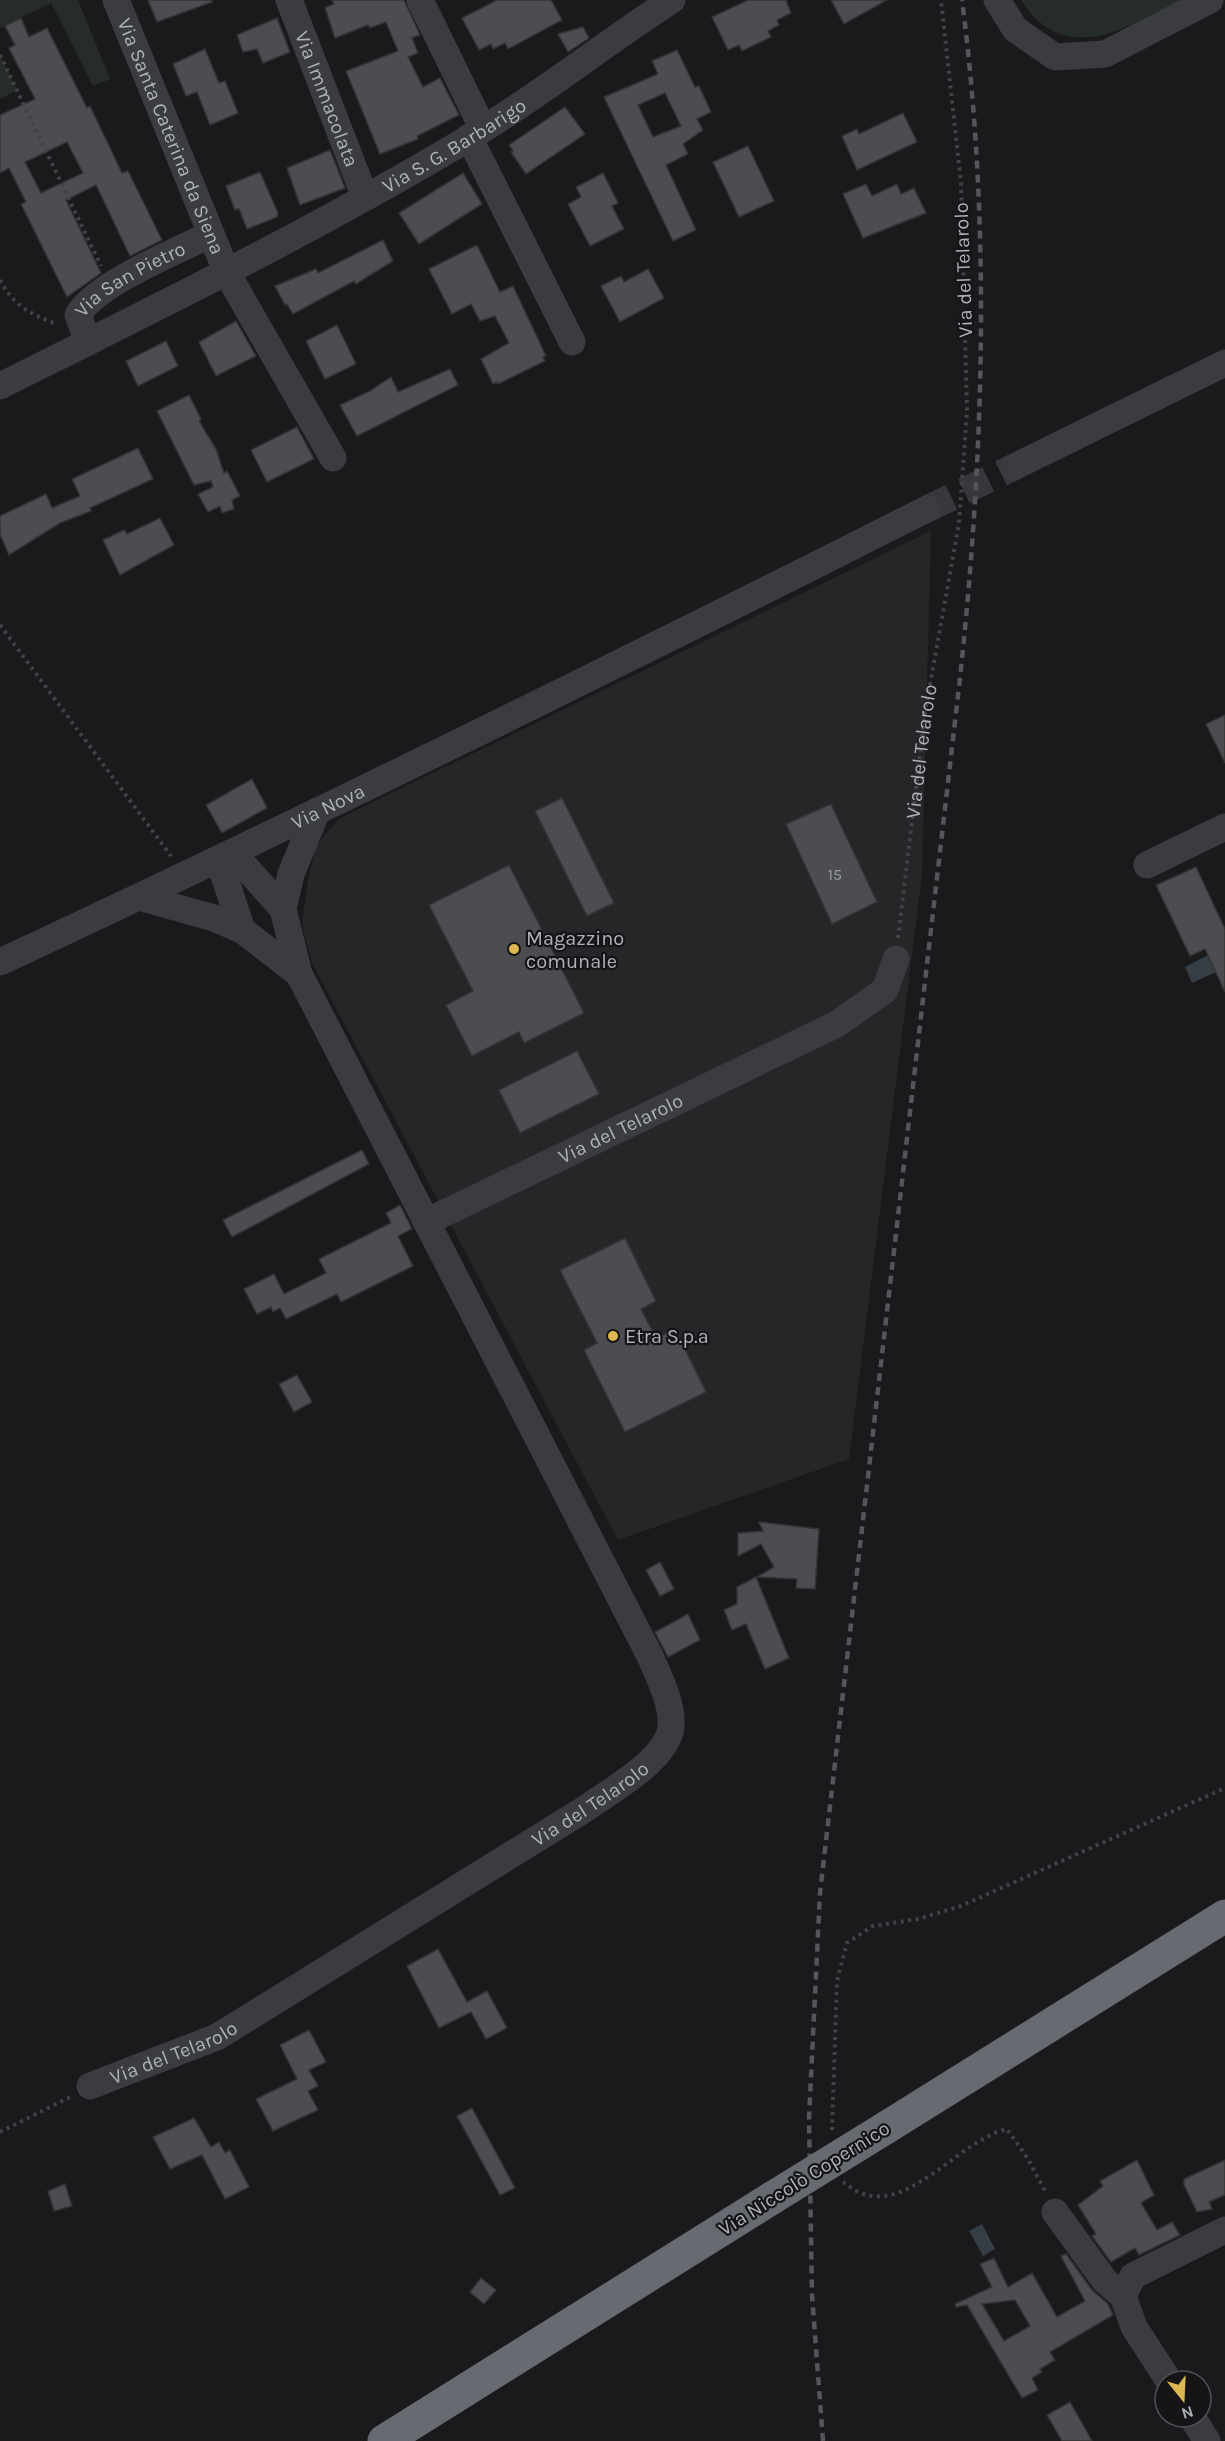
<svg xmlns="http://www.w3.org/2000/svg" width="1225" height="2441" font-family="Karla,sans-serif">
	<style>
		.built { fill: #262629 }
		.green { fill: #262d28 }
		.water { fill: #363e45 }
		.building { fill: #4c4d50; stroke: #343437; stroke-width: 1.5; fill-rule: evenodd }
		.lines { fill: none; stroke-linecap: round; stroke-linejoin: round }
		.minor-tunnel { stroke: #38383c; stroke-width: 27; stroke-dasharray: 27 14; stroke-linecap: butt }
		.path { stroke: #414347; stroke-width: 4; stroke-dasharray: 3 4.5; stroke-linecap: butt }
		.minor { stroke: #3b3c40; stroke-width: 27 }
		.highway { stroke: #686a71; stroke-width: 33 }
		.rail { stroke: #54565b; stroke-width: 4.5; stroke-dasharray: 8 6; stroke-linecap: butt }
		.highway-bridge { stroke: #686a71; stroke-width: 33 }
		.poi-dot { fill: #ddb850; stroke: #151517; stroke-width: 2 }
		.labels { text-anchor: middle; stroke-width: 4.5; stroke-linejoin: round; paint-order: stroke }
		.number-label { font-size: 16px; fill: #9698a0 }
		.street-label { font-size: 20px; fill: #aeb1ba; stroke: #151517 }
		.poi-label { font-size: 20px; fill: #aeb1ba; stroke: #151517; text-anchor: start }
	</style>
	<rect width="100%" height="100%" fill="#1a1a1c"/>
	<!-- built -->
	<path class="built" d="M931 531 922 874 849 1459 618 1540 312 963 302 924 308 880 317 844 340 818Z"/>
	<!-- green -->
	<g class="green">
		<path d="M0 0H78L110 79 93 86 51 3 0 28Z"/>
		<path d="M1021 0H1182C1127 27 1065 69 1021 0Z"/>
		<path d="M0 55 17 90 0 99Z"/>
	</g>
	<!-- water -->
	<g class="water">
		<path d="M1208 955 1216 972 1192 983 1185 967Z"/>
		<path d="M982 2224 995 2249 983 2256 969 2231Z"/>
	</g>
	<!-- building -->
	<g class="building">
		<path d="M148 0H212V2L157 22Z"/>
		<path d="M332 0H404L420 35 412 38 418 53 408 57 423 87 440 78 459 115 417 136 418 139 380 154 346 71 398 51 386 22 370 28 368 25 335 38 325 8 334 4Z"/>
		<path d="M497 0H551L562 20 508 49 505 43 493 49 491 44 479 50 462 18Z"/>
		<path d="M748 0H786L791 13 777 20 779 25 768 31 771 37 742 51 739 45 728 50 712 17Z"/>
		<path d="M831 0H887L844 24Z"/>
		<path d="M21 18 29 37 47 28 87 108 90 106 122 173 128 171 162 240 130 256 96 185 66 200 101 273 67 297 21 204 26 202 9 168 0 173V115L35 99 9 48 15 45 5 26ZM67 142 83 173 41 193 25 162Z"/>
		<path d="M277 18 290 52 263 63 257 49 243 52 237 35Z"/>
		<path d="M583 27 589 38 568 52 558 34Z"/>
		<path d="M205 49 219 83 225 81 238 113 210 125 197 92 186 96 173 64Z"/>
		<path d="M677 50 695 87 699 86 711 112 697 119 703 130 683 144 688 154 666 165 696 230 673 241 604 97 658 74 652 61ZM665 93 681 126 653 137 638 105Z"/>
		<path d="M565 107 585 134 526 174 511 152 513 151 509 145Z"/>
		<path d="M903 113 917 142 857 170 842 136 857 129 859 134Z"/>
		<path d="M748 146 774 201 739 217 713 162Z"/>
		<path d="M330 150 345 188 300 205 287 168Z"/>
		<path d="M260 172 278 213 277 217 247 229 239 209 235 210 226 186Z"/>
		<path d="M463 173 482 204 419 244 399 213Z"/>
		<path d="M603 173 618 203 612 206 624 229 590 246 568 204 581 197 576 187Z"/>
		<path d="M866 184 872 196 897 184 901 194 914 188 926 213 863 238 843 194Z"/>
		<path d="M383 240 393 261 356 284 354 281 293 314 287 304 285 305 275 286 316 269 318 273Z"/>
		<path d="M477 245 500 292 513 286 546 356 543 357 545 361 498 384 497 382 493 384 481 359 509 343 495 316 480 321 471 304 452 314 429 269Z"/>
		<path d="M648 269 664 298 620 322 601 286 621 276 624 282Z"/>
		<path d="M236 321 256 356 216 376 199 342Z"/>
		<path d="M337 325 356 364 325 379 306 341Z"/>
		<path d="M166 341 178 366 138 386 126 361Z"/>
		<path d="M450 369 458 385 357 436 340 405 370 391 391 377 398 392Z"/>
		<path d="M189 395 201 419 199 421 216 449 224 473 227 471 240 496 232 500 234 509 222 513 220 506 208 512 198 494 213 487 211 481 194 485 157 411Z"/>
		<path d="M297 427 314 459 267 482 251 450Z"/>
		<path d="M138 448 153 479 90 508 91 511 60 523 9 555 0 534V516L46 494 52 508 80 496 72 479Z"/>
		<path d="M160 518 174 545 120 575 103 540 124 530 127 534Z"/>
		<path d="M1225 715V763L1206 724Z"/>
		<path d="M252 779 267 808 222 833 206 805Z"/>
		<path d="M562 798 614 903 587 916 535 811Z"/>
		<path d="M831 804 877 902 832 924 786 824Z"/>
		<path d="M509 865 584 1013 524 1043 519 1032 472 1056 446 1005 473 991 429 905Z"/>
		<path d="M1196 867 1225 929V992L1205 949 1190 956 1156 885Z"/>
		<path d="M577 1051 599 1094 520 1133 499 1090Z"/>
		<path d="M362 1150 369 1164 232 1237 223 1220Z"/>
		<path d="M400 1205 412 1229 398 1236 413 1266 341 1302 337 1294 286 1319 280 1308 273 1312 271 1307 257 1314 244 1289 274 1274 284 1294 326 1273 319 1259 391 1223 386 1213Z"/>
		<path d="M625 1238 656 1301 641 1309 656 1338 675 1329 706 1392 625 1432 584 1350 597 1343 560 1270Z"/>
		<path d="M297 1375 312 1402 294 1412 279 1384Z"/>
		<path d="M759 1522 819 1529 815 1589 796 1588 797 1579 757 1577 774 1567 761 1544 738 1556V1533L763 1531Z"/>
		<path d="M660 1562 674 1589 660 1596 646 1570Z"/>
		<path d="M756 1577 789 1658 765 1669 746 1624 732 1630 724 1610 737 1604V1587Z"/>
		<path d="M688 1614 700 1640 668 1657 655 1632Z"/>
		<path d="M438 1949 467 2002 487 1991 507 2028 486 2039 471 2012 439 2028 407 1966Z"/>
		<path d="M309 2030 326 2062 309 2070 318 2086 308 2091 318 2110 273 2131 256 2099 297 2079 280 2045Z"/>
		<path d="M472 2108 515 2188 500 2195 457 2116Z"/>
		<path d="M194 2118 211 2147 219 2142 225 2153 230 2150 249 2187 225 2199 202 2155 170 2169 153 2137Z"/>
		<path d="M1137 2160 1154 2195 1141 2203 1157 2230 1172 2222 1180 2235 1139 2255 1135 2248 1111 2262 1092 2236 1096 2234 1078 2205 1103 2186 1100 2181Z"/>
		<path d="M1225 2160V2195L1209 2202 1212 2209 1197 2212 1184 2185V2179Z"/>
		<path d="M65 2184 72 2206 54 2211 48 2191Z"/>
		<path d="M1066 2254 1092 2290 1108 2304 1113 2315 1050 2352 1055 2360 1040 2369 1042 2372 1032 2378 1038 2390 1022 2398 967 2305 956 2307 955 2304 992 2287 980 2264 994 2258 1008 2287 1032 2273 1057 2317 1085 2301 1061 2256ZM1015 2300 1030 2326 1004 2341 982 2304Z"/>
		<path d="M481 2278 496 2290 484 2304 470 2292Z"/>
		<path d="M1070 2402 1092 2441H1062L1047 2415Z"/>
	</g>
	<g class="lines">
		<!-- minor-tunnel -->
		<path class="minor-tunnel" d="M927 509 1014 467"/>
		<!-- path -->
		<g class="path">
			<path d="M0 55 101 266"/>
			<path d="M0 280C13 305 31 315 57 324"/>
			<path d="M0 625 171 856"/>
			<path id="s1" d="M898 938 925 713 959 523 967 411 961 183 941 0"/>
			<path d="M832 2130 837 1981 847 1943 873 1926 918 1919 961 1906 1225 1788"/>
			<path d="M0 2132 72 2096"/>
			<path d="M843 2182C849 2186 856 2192 863 2194 912 2210 960 2140 1007 2129L1028 2159 1046 2193"/>
		</g>
		<!-- minor -->
		<g class="minor">
			<path id="s2" d="M116 0 227 273 333 458"/>
			<path id="s3" d="M289 0 365 197"/>
			<path d="M420 0 483 129"/>
			<path d="M997 0 1015 29 1055 57 1105 54 1210 0"/>
			<path d="M469 137 572 342"/>
			<path id="s4" d="M88 342 78 315C97 283 176 252 211 234"/>
			<path id="s5" d="M0 386C158 307 317 229 469 138 539 96 604 44 672 0"/>
			<path d="M1014 467 1225 363"/>
			<path d="M233 853 283 909"/>
			<path d="M219 860 242 930"/>
			<path d="M1147 865 1225 827"/>
			<path d="M139 897 214 918 242 930 299 974"/>
			<path id="s6" d="M0 962C312 817 620 664 927 509"/>
			<path id="s7" d="M426 1222 837 1024 885 990 896 959"/>
			<path id="s8" d="M90 2086 217 2037 585 1809C610 1791 667 1760 671 1727 673 1704 659 1677 650 1656L299 974 283 909 291 874 317 811"/>
			<path d="M1055 2212 1105 2281 1123 2296"/>
			<path d="M1169 2381 1134 2327 1123 2296 1133 2276 1225 2230"/>
			<path d="M1192 2417 1207 2441"/>
		</g>
		<!-- highway -->
		<g class="highway">
			<path d="M887 2127 1225 1916"/>
			<path d="M384 2441 772 2198"/>
		</g>
		<!-- rail -->
		<path class="rail" d="M823 2441 812 2295 809 2118 820 1893 960 678C984 453 991 225 962 0"/>
		<!-- highway-bridge -->
		<path class="highway-bridge" d="M772 2198 887 2127"/>
	</g>
	<!-- markers -->
	<g class="poi-dot">
		<circle cx="514" cy="949" r="6"/>
		<circle cx="613" cy="1336" r="6"/>
	</g>
	<g class="labels">
		<!-- number labels -->
		<g class="number-label">
			<text x="835" y="880">15</text>
		</g>
		<!-- street labels -->
		<g class="street-label">
			<text dy="7" stroke="none"><textPath href="#s3" startOffset="106">Via Immacolata</textPath></text>
			<text dy="7" stroke="none"><textPath href="#s2" startOffset="147">Via Santa Caterina da Siena</textPath></text>
			<text dy="7" stroke="none"><textPath href="#s5" startOffset="514">Via S. G. Barbarigo</textPath></text>
			<text transform="translate(963 270) rotate(-92)" y="7">Via del Telarolo</text>
			<text dy="7" stroke="none"><textPath href="#s4" startOffset="93">Via San Pietro</textPath></text>
			<text dy="7" stroke="none"><textPath href="#s1" startOffset="188">Via del Telarolo</textPath></text>
			<text dy="7" stroke="none"><textPath href="#s6" startOffset="363">Via Nova</textPath></text>
			<text dy="7" stroke="none"><textPath href="#s7" startOffset="216">Via del Telarolo</textPath></text>
			<text dy="7" stroke="none"><textPath href="#s8" startOffset="576">Via del Telarolo</textPath></text>
			<text dy="7" stroke="none"><textPath href="#s8" startOffset="90">Via del Telarolo</textPath></text>
			<text transform="translate(804 2178) rotate(-32)" y="7">Via Niccolò Copernico</text>
		</g>
		<!-- poi labels -->
		<g class="poi-label">
			<text x="526" y="945">Magazzino<tspan x="526" dy="23">comunale</tspan></text>
			<text x="625" y="1343">Etra S.p.a</text>
		</g>
	</g>
	<!-- north arrow -->
	<g transform="translate(1183 2399) rotate(162)"><circle r="28" fill="#151517" stroke="#525358" stroke-width="1.5"/>
	<path d="M0-4.5L10 22L0 15L-10 22Z" fill="#ddb850"/>
	<text y="-9" font-size="16" font-weight="bold" text-anchor="middle" fill="#aeb1ba">N</text>
	</g>
</svg>
